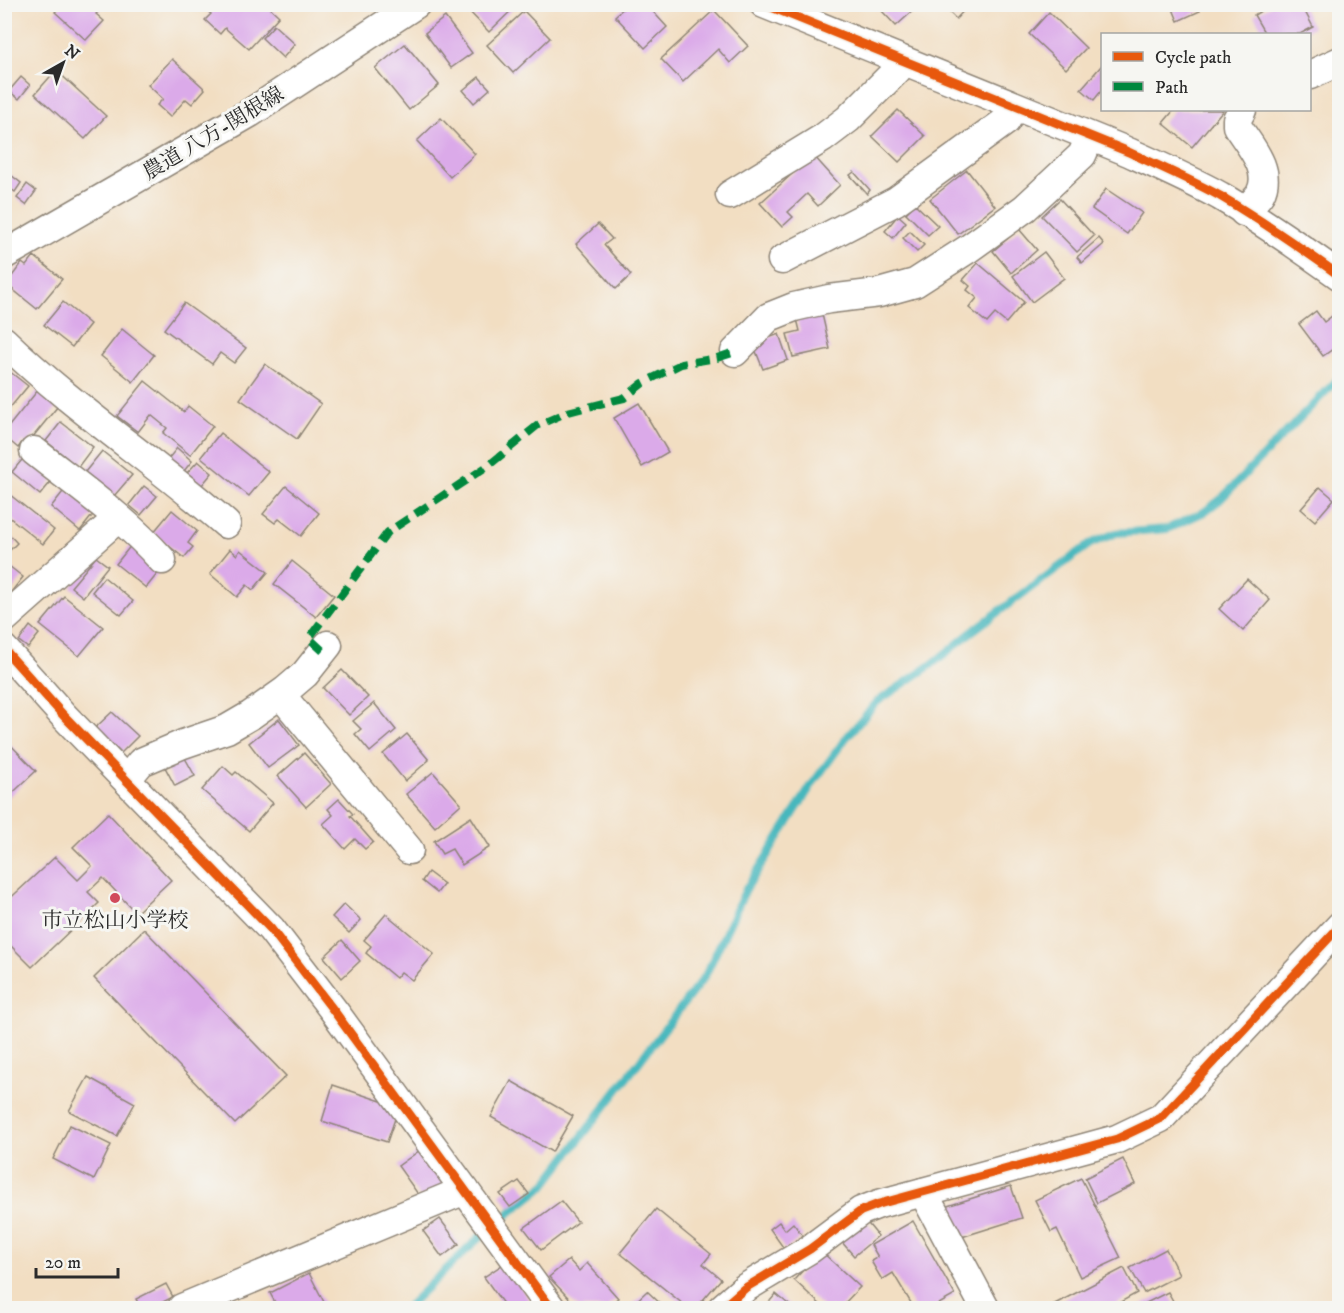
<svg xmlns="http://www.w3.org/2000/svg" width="1344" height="1313" font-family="'IM FELL DW Pica','Noto Serif JP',serif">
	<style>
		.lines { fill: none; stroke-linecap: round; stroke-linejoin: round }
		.stream { stroke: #47b7bd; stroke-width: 8 }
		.building { fill: #dbaae9 }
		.minor-casing { stroke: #8e8476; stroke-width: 31 }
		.minor { stroke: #fff; stroke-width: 28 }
		.quiet { stroke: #00873e; stroke-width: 8; stroke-dasharray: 15 8; stroke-linecap: butt }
		.cycleway-casing { stroke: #f6f6f2; stroke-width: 13 }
		.cycleway { stroke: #e8590c; stroke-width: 9 }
		.poi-dot { fill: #d1495b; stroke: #f6f6f2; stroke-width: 2 }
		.labels { text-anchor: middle; stroke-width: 6; stroke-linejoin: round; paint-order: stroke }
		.street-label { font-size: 21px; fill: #2b2b2b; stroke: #f6f6f2 }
		.poi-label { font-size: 21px; fill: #2b2b2b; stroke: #f6f6f2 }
	</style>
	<rect width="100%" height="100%" fill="#f6f6f2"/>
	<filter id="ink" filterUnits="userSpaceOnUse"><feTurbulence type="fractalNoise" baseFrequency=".0167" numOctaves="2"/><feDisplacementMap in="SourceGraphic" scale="12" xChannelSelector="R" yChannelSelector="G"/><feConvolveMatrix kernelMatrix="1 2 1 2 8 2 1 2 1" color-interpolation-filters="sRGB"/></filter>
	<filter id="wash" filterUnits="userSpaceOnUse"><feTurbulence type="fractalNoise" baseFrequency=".008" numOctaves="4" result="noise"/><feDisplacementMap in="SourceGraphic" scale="24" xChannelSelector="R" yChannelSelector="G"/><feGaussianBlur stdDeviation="1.35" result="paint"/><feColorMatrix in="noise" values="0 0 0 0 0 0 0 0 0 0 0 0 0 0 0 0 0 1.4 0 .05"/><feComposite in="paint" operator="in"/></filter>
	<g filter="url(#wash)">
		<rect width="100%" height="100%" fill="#f2dec2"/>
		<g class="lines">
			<!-- stream -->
			<path class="stream" d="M406 1308 483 1234 544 1186 705 976 746 889 813 783 846 738 877 702 931 665 974 630 1090 544 1116 533 1167 529 1204 512 1220 500 1340 377"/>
		</g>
		<g id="blocks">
			<!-- building -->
			<g class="building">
				<path d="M62 4H105L96 14 104 21 86 40 55 12Z"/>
				<path d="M200 4H266L279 16 249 49 225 28 220 34 205 20 211 14Z"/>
				<path d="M473 4H518L489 32 467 9Z"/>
				<path d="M628 4H646L667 27 645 48 615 16Z"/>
				<path d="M889 4H914L916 8 896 26 882 11Z"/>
				<path d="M941 4H970L956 19Z"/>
				<path d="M1171 4H1196L1200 11 1178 21Z"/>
				<path d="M1273 4H1301L1313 27 1300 34H1265L1254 15Z"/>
				<path d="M714 10 748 46 730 63 718 49 683 82 661 59Z"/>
				<path d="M524 11 550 38 513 73 487 45Z"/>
				<path d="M1049 12 1086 48 1066 69 1029 34Z"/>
				<path d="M445 17 472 53 451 68 425 33Z"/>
				<path d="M274 25 295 44 283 58 262 38Z"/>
				<path d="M405 44 439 85 409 110 375 68Z"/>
				<path d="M172 59 205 89 192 104 186 99 170 117 157 105 163 99 148 85Z"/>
				<path d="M1102 65V90L1094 100 1081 89Z"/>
				<path d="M56 70 106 116 85 139 35 94Z"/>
				<path d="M21 77 30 85 19 99 9 91Z"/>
				<path d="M479 77 490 89 474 103 463 90Z"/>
				<path d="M898 110 925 136 899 162 872 136Z"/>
				<path d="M1174 110H1223L1192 147 1163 123Z"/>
				<path d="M441 118 475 154 450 177 417 141Z"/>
				<path d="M813 155 840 185 818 206 807 194 788 212 793 217 782 227 760 203Z"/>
				<path d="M967 170 995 206 958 234 930 199Z"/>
				<path d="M854 172 870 190 867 194 850 175Z"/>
				<path d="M11 175 21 183 15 192 4 184Z"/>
				<path d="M27 184 36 191 26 205 17 198Z"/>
				<path d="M1106 189 1142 213 1127 234 1092 209Z"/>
				<path d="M1060 199 1094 236 1077 252 1042 216Z"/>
				<path d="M915 204 938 226 928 235 906 213Z"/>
				<path d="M898 215 906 222 893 238 885 231Z"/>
				<path d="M598 224 612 239 604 245 631 275 616 289 576 244Z"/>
				<path d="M1019 229 1037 250 1011 273 993 251Z"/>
				<path d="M910 231 924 245 917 252 903 238Z"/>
				<path d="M1099 238 1104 244 1082 263 1077 257Z"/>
				<path d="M1044 252 1064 278 1032 302 1013 276Z"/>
				<path d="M34 256 62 279 37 309 6 284 22 263 26 266Z"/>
				<path d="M978 263 1024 302 1006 323 995 314 987 323 969 308 977 298 967 290 970 286 963 280Z"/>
				<path d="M63 302 90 324 72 347 44 325Z"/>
				<path d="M184 303 246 348 234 363 220 353 212 364 164 329Z"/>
				<path d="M1340 310V344L1323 356 1299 324 1316 311 1324 322Z"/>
				<path d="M822 314 830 349 793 357 787 334 800 331 797 319Z"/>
				<path d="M122 329 154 355 133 382 101 356Z"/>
				<path d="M779 334 788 360 763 369 753 344Z"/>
				<path d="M265 364 321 404 297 439 240 399Z"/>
				<path d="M4 367 28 386 4 415Z"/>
				<path d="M145 381 184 412 188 406 213 426 190 455 163 433 167 428 151 415 138 432 117 416Z"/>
				<path d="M38 390 58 406 27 444 23 441 18 448 5 437V431Z"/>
				<path d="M639 403 668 452 642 467 614 418Z"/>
				<path d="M61 422 93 447 78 467 46 441Z"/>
				<path d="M220 433 269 472 249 496 201 457Z"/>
				<path d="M177 448 192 461 184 471 168 459Z"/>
				<path d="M102 451 132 475 114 496 85 472Z"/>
				<path d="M26 455 54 478 40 495 12 472Z"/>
				<path d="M198 461 212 473 202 485 187 473Z"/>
				<path d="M144 486 157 496 141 515 129 505Z"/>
				<path d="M286 486 319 513 301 536 279 519 275 523 263 514Z"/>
				<path d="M1320 487 1334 499 1315 521 1301 509Z"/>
				<path d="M66 488 95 512 80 531 51 507Z"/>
				<path d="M9 494 54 530 43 544 4 513V499Z"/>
				<path d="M172 510 197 531 188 543 193 547 184 558 153 533Z"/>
				<path d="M5 530 17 543 5 555Z"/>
				<path d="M132 544 162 568 146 588 116 564Z"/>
				<path d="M230 549 237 555 240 550 268 572 253 590 247 585 237 597 210 574Z"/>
				<path d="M96 557 108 566 83 597 71 587Z"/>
				<path d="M292 561 334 595 316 617 274 584Z"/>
				<path d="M9 566 23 577 4 601V572Z"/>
				<path d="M104 577 133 601 121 615 92 592Z"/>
				<path d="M1247 579 1270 600 1243 631 1219 609Z"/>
				<path d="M64 596 103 627 79 656 40 625Z"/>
				<path d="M30 626 39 634 28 648 19 641Z"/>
				<path d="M342 670 368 697 349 715 323 688Z"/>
				<path d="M374 703 396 730 370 752 355 734 361 729 353 721Z"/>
				<path d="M112 712 138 736 121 753 95 728Z"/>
				<path d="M279 719 299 745 268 768 249 743Z"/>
				<path d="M407 734 429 760 405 781 383 754Z"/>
				<path d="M4 738 36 771 4 801Z"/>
				<path d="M304 753 331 784 306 807 278 776Z"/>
				<path d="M185 758 195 776 175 786 165 767Z"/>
				<path d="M223 766 233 775 236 772 273 803 249 831 202 790Z"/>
				<path d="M433 772 461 804 435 827 406 794Z"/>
				<path d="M339 799 353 814 350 816 373 842 365 849 355 839 345 849 323 824 333 815 328 809Z"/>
				<path d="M108 813 171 880 136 913 103 878 88 892 99 903 32 967 4 939V904L55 857 78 880 92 866 73 847Z"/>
				<path d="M471 817 490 847 462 865 452 849 442 854 434 841Z"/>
				<path d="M428 872 444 884 437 893 422 881Z"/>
				<path d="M344 904 361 920 349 933 332 917Z"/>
				<path d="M386 914 434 954 412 980 401 972 396 978 366 953 371 946 364 940Z"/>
				<path d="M144 929 286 1076 235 1124 94 978Z"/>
				<path d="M342 940 360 961 342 978 324 957Z"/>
				<path d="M88 1077 135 1103 117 1136 69 1111Z"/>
				<path d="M511 1081 573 1116 552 1152 491 1117Z"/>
				<path d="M333 1085 399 1107 387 1142 322 1121Z"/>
				<path d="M70 1125 111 1145 94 1180 53 1159Z"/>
				<path d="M423 1148 450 1186 425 1204 398 1166Z"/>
				<path d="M1123 1159 1135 1184 1097 1203 1085 1178Z"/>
				<path d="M1081 1178 1121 1258 1080 1277 1057 1229 1051 1232 1035 1200Z"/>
				<path d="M519 1181 529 1194 510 1207 500 1194Z"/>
				<path d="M1011 1186 1022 1218 952 1240 941 1208Z"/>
				<path d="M561 1201 578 1222 541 1250 524 1228Z"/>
				<path d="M656 1209 711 1254 703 1264 721 1279 696 1308H688L620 1253Z"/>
				<path d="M440 1219 459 1244 442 1257 423 1231Z"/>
				<path d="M865 1220 878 1236 854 1256 840 1240Z"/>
				<path d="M913 1221 955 1295 932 1308H914L893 1273 882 1280 871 1261 878 1257 871 1245Z"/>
				<path d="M779 1222 785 1230 793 1223 803 1236 785 1250 770 1229Z"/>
				<path d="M1166 1249 1179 1275 1144 1293 1130 1268Z"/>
				<path d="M821 1251 860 1287 840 1308H824L794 1280Z"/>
				<path d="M569 1260 579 1271 587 1263 618 1298 606 1308H578L549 1277Z"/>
				<path d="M505 1263 531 1303 522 1308H506L484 1277Z"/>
				<path d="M1124 1268 1137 1293 1115 1305 1117 1308H1047Z"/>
				<path d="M309 1273 327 1308H278L270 1293Z"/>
				<path d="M166 1284 173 1297 151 1308H141L136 1299Z"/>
				<path d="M647 1291 665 1308H629Z"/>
				<path d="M1168 1292 1177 1308H1136Z"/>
				<path d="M776 1294 793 1308H764Z"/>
			</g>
		</g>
	</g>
	<g filter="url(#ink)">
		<use href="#blocks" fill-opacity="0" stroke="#8e8476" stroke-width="1.5"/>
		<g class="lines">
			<defs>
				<g id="minor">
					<path d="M764 4 1124 150C1157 165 1189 179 1220 196 1261 220 1301 248 1340 276"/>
					<path d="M1310 75 1340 61"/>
					<path d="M1242 110 1237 119V126C1249 145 1273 170 1260 194 1256 200 1249 206 1244 212"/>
					<path d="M730 195 823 138 848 119 897 70 903 62"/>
					<path d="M4 255 250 113 416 4"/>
					<path d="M782 260 896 201 1006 121 1014 106"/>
					<path d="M4 341C73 408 154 461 226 524"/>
					<path d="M735 352 769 317 794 307 829 299 879 293 915 283 968 249 1025 208 1082 155 1090 137"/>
					<path d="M34 451C78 486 125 518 162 560"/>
					<path d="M4 619 118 518"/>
					<path d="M4 649 64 716 271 929 334 1011 551 1308"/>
					<path d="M281 695 409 850"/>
					<path d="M127 779 141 762 183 744 227 729 251 715 285 691 305 674 328 645"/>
					<path d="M923 1192 985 1308"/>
					<path d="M182 1308 465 1190"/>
					<path d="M722 1308 745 1288 810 1249 861 1211 879 1204 1117 1139 1161 1118 1340 926"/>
				</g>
			</defs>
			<!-- minor casing -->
			<use href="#minor" class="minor-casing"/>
			<!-- minor -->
			<use href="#minor" class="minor"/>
			<!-- quiet -->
			<path class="quiet" d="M323 651 309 638 388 532 489 465 538 425 568 412 624 398 643 383 681 364 717 358 735 352"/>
			<defs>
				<g id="cycleway">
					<path d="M764 4 1124 150C1157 165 1189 179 1220 196 1261 220 1301 248 1340 276"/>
					<path d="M4 649 64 716 271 929 334 1011 551 1308"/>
					<path d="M722 1308 745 1288 810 1249 861 1211 879 1204 1117 1139 1161 1118 1340 926"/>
				</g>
			</defs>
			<!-- cycleway casing -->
			<use href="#cycleway" class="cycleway-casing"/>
			<!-- cycleway -->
			<use href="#cycleway" class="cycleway"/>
		</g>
	</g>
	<!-- markers -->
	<circle class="poi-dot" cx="115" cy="898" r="6"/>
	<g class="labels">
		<!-- street labels -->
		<g class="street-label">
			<text transform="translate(213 133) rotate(-31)" y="7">農道 八方-関根線</text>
		</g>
		<!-- poi labels -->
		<g class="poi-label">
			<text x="115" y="927">市立松山小学校</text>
		</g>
	</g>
	<!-- margin -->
	<rect width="1344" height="1313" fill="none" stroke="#f6f6f2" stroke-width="24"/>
	<!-- legend -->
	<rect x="1101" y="33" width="210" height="78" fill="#f6f6f2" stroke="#a5a5a2" stroke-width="1.5"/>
	<rect x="1113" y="52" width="30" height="9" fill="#e8590c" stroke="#a5a5a2" stroke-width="1.5"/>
	<text x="1155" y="63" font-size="18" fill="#2b2b2b">Cycle path</text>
	<rect x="1113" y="82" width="30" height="9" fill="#00873e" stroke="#a5a5a2" stroke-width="1.5"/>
	<text x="1155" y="93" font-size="18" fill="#2b2b2b">Path</text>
	<!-- north arrow -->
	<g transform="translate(63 63) rotate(40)" stroke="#f6f6f2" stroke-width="4.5" paint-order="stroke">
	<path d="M0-4.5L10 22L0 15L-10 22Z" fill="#2b2b2b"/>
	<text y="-9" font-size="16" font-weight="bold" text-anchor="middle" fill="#2b2b2b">N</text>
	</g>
	<!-- scale -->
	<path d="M36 1268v9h82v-9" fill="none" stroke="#2b2b2b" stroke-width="3"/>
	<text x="45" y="1268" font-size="18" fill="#2b2b2b" stroke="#f6f6f2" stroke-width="4.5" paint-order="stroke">20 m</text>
</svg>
